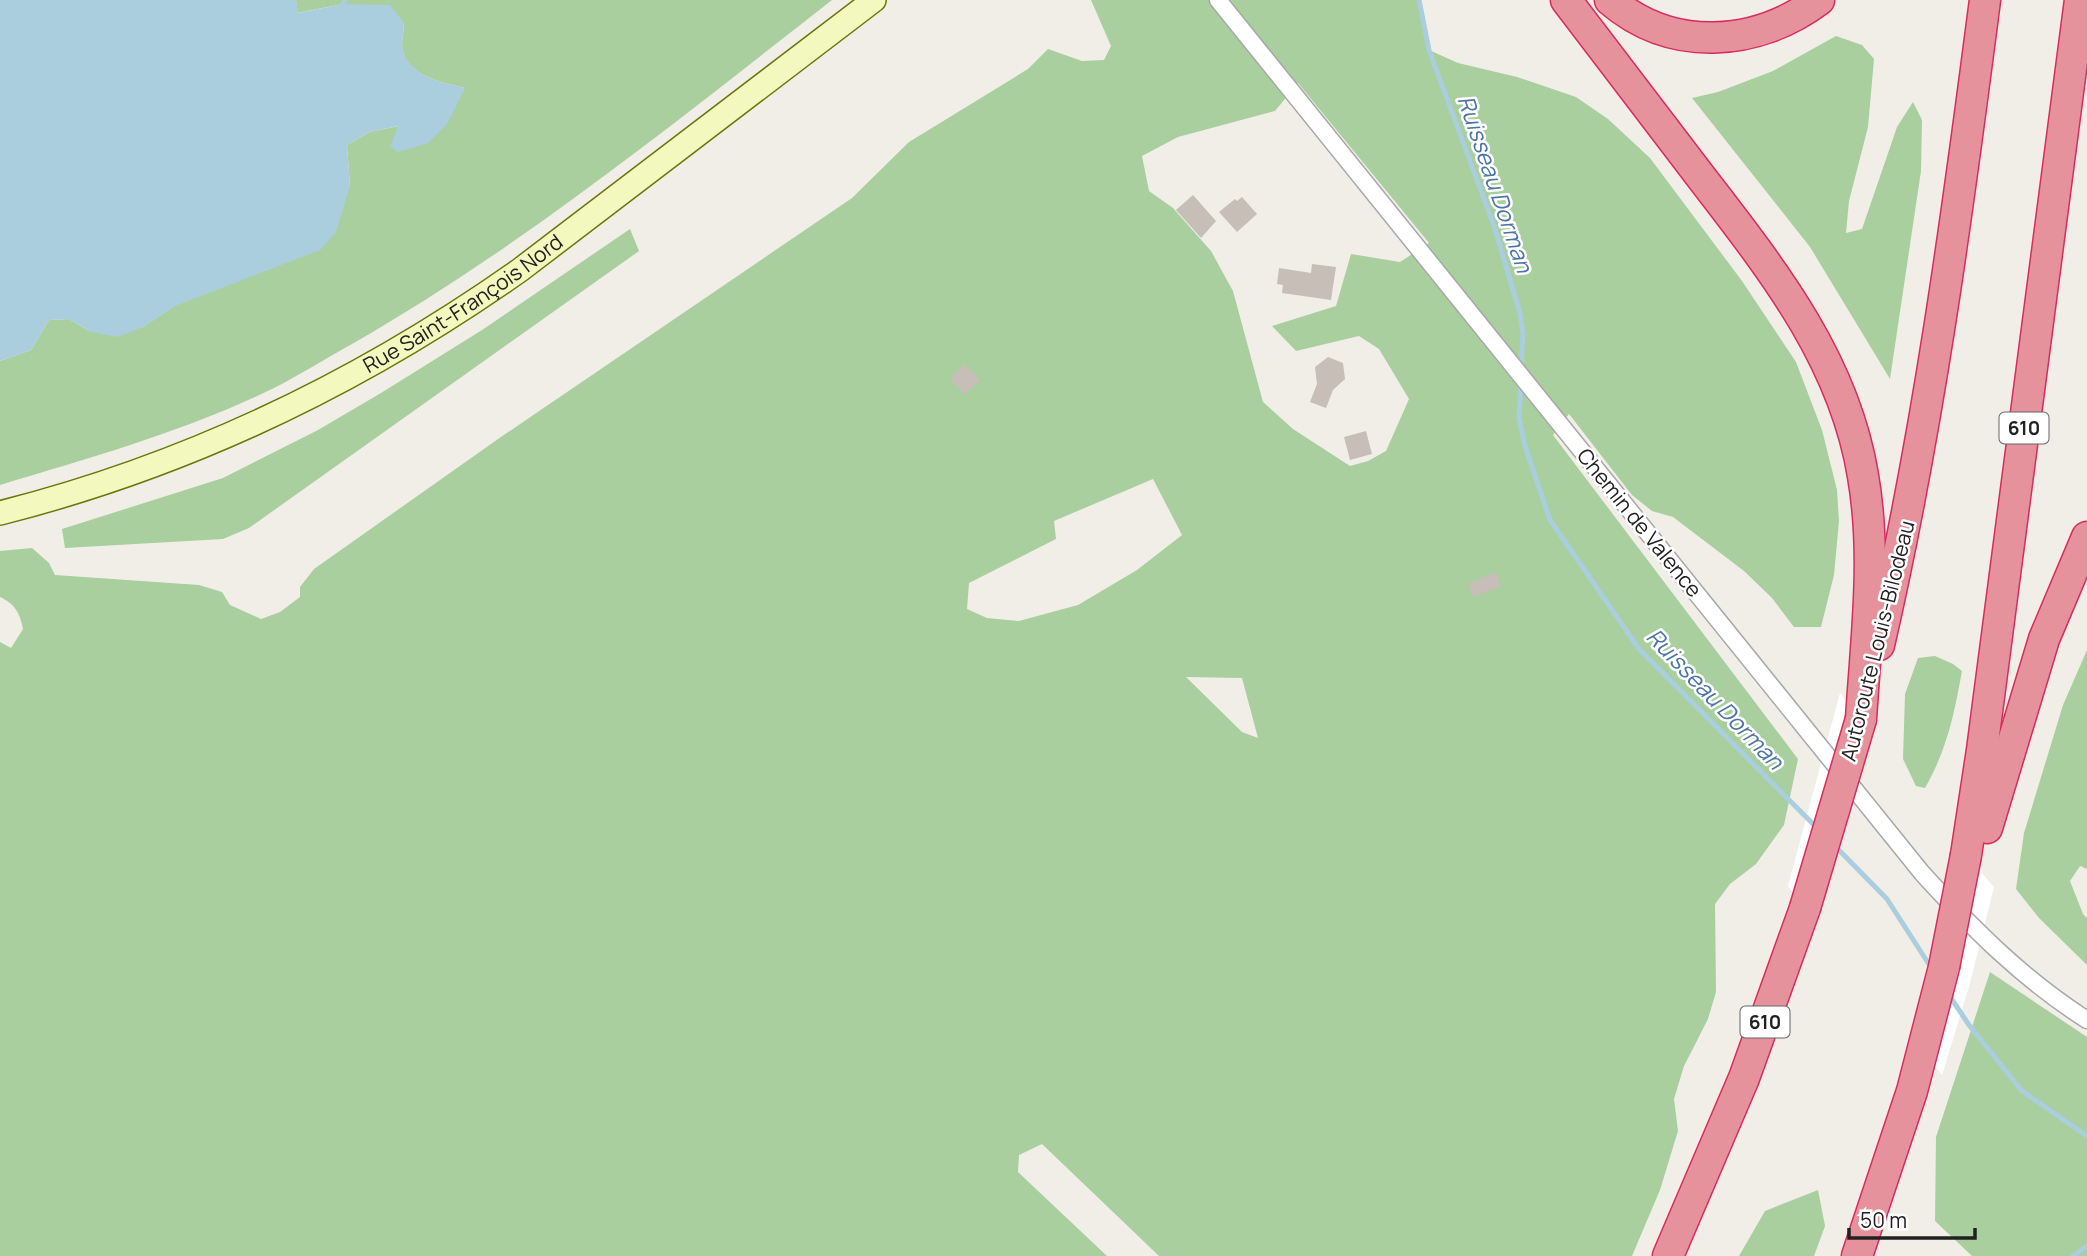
<svg xmlns="http://www.w3.org/2000/svg" width="2087" height="1256" font-family="Manrope,sans-serif">
	<style>
		.forest { fill: #a9cf9e; fill-rule: evenodd }
		.water { fill: #aacedd }
		.pier { fill: #fff }
		.lines { fill: none; stroke-linecap: round; stroke-linejoin: round }
		.stream { stroke: #aacedd; stroke-width: 5 }
		.building { fill: #c6beb7 }
		.street-casing { stroke: #a8a8a8; stroke-width: 19 }
		.secondary-casing { stroke: #657808; stroke-width: 26 }
		.highway-casing { stroke: #d72c5d; stroke-width: 33 }
		.street { stroke: #fff; stroke-width: 16 }
		.secondary { stroke: #f2f8be; stroke-width: 23 }
		.highway { stroke: #e5929d; stroke-width: 30 }
		.highway-bridge-casing { stroke: #d72c5d; stroke-width: 33; stroke-linecap: butt }
		.highway-bridge { stroke: #e5929d; stroke-width: 30 }
		.labels { text-anchor: middle; stroke-width: 5; stroke-linejoin: round; paint-order: stroke }
		.shield { fill: #fff; stroke: #646464; stroke-width: 2 }
		.shield-label { font-size: 19px; font-weight: bold; fill: #212121 }
		.street-label { font-size: 21px; fill: #212121; stroke: #fff }
		.water-label { font-size: 23px; font-style: italic; fill: #4b74a7; stroke: #fff }
	</style>
	<rect width="100%" height="100%" fill="#f1eee8"/>
	<!-- forest -->
	<g class="forest">
		<path d="M296 0H832C677 121 523 246 352 344 326 358 300 375 274 388 186 431 93 457 0 485V361L31 350 49 320 69 319 91 332 143 327 350 186 347 145 370 132 399 126 465 88C441 82 405 76 402 46 402 39 404 30 404 23L343 4 297 13Z"/>
		<path d="M1091 0H1419L1429 50 1458 63 1517 77 1576 97 1608 119 1650 158 1742 281 1796 362 1822 430 1837 490 1839 521 1834 575 1821 627H1794L1772 598 1744 571 1673 517 1652 511 1632 495 1569 414 1553 435 1798 759 1784 825 1756 864 1730 884 1715 904 1716 992 1708 1019 1684 1066 1674 1099 1678 1131 1660 1190 1632 1256H1159L1042 1144 1019 1155 1018 1172 1107 1256H0V642L11 648 23 629C20 613 15 604 0 597V551L32 548 49 563 55 575 199 585 222 592 230 605 261 619 280 612 300 597V587L314 569 498 439 852 198 909 142 1028 69 1048 49 1082 61 1104 60 1111 46ZM1298 83 1429 243 1400 262 1351 254 1336 306 1272 326 1296 351 1359 336 1379 349 1409 399 1386 451 1368 461 1350 466 1293 429 1263 402 1233 291 1211 251 1173 208 1149 191 1142 156 1178 137 1275 111ZM1153 479 1182 535 1137 570 1078 605 1019 621 987 618 967 609 969 583 1056 539 1054 521ZM1186 677 1242 678 1258 738 1242 732Z"/>
		<path d="M1836 36 1862 45 1874 59 1868 127 1849 201 1846 233 1862 229 1897 127 1913 102 1922 120 1921 171 1890 379 1810 247 1692 98 1718 92 1773 71Z"/>
		<path d="M630 229 639 251 249 528 223 539 65 548 62 529 223 478 318 430 381 393 482 330Z"/>
		<path d="M2087 650V869L2080 866 2070 881 2083 914 2087 918V965L2039 918 2016 889 2024 833 2063 705Z"/>
		<path d="M1935 656 1953 664 1962 671C1954 715 1947 749 1925 788L1916 786 1903 759 1905 694 1918 658Z"/>
		<path d="M1990 972 2087 1037V1256H1972L1935 1221 1936 1137Z"/>
		<path d="M1818 1190 1825 1226 1814 1256H1739L1765 1211Z"/>
	</g>
	<!-- water -->
	<path class="water" d="M0 0H296L298 13 343 4 390 5 404 23C404 30 402 39 402 46 406 76 441 82 465 88L447 124 428 143 398 152 390 147 398 126 370 132 347 145 350 186 336 232 320 250 175 306 143 327 118 337 91 332 69 319 49 320 31 350 0 361Z"/>
	<!-- pier -->
	<g class="pier">
		<path d="M1840 693 1871 731 1814 920 1788 886Z"/>
		<path d="M1966 855 1994 887 1969 987 1942 1075 1911 1038 1937 930Z"/>
	</g>
	<g class="lines">
		<!-- stream -->
		<g class="stream">
			<path d="M1419 0 1429 50 1494 226 1520 313 1523 333 1521 368"/>
			<path d="M343 4 346 0"/>
			<path d="M1521 381 1519 418 1525 446 1550 520 1639 649 1818 829"/>
			<path d="M1835 846 1887 899 1932 969"/>
			<path d="M1949 995 1969 1025 2022 1091 2087 1136"/>
			<path d="M2073 1256 2087 1246"/>
		</g>
	</g>
	<!-- building -->
	<g class="building">
		<path d="M1193 195 1216 221 1201 238 1176 210Z"/>
		<path d="M1242 197 1257 214 1237 232 1219 212 1235 199 1237 201Z"/>
		<path d="M1312 264 1336 267 1331 300 1282 293 1283 285 1277 284 1279 268 1311 273Z"/>
		<path d="M1328 357 1343 363 1345 379 1333 390 1326 408 1310 402 1317 384 1315 367Z"/>
		<path d="M964 364 980 380 965 395 950 379Z"/>
		<path d="M1366 431 1372 454 1350 460 1344 437Z"/>
		<path d="M1496 572 1501 586 1473 597 1468 584Z"/>
	</g>
	<g class="lines">
		<defs>
			<path id="street" d="M1218 0 1922 873C1972 928 2024 980 2087 1020"/>
			<g id="secondary">
				<path id="s1" d="M0 513C190 465 360 383 520 270L874 0"/>
			</g>
			<g id="highway">
				<path d="M1566 0C1611 59 1656 118 1701 177 1771 268 1844 359 1863 476 1877 556 1866 638 1861 719"/>
				<path d="M1610 0C1672 53 1756 47 1819 0"/>
				<path d="M1879 645C1928 432 1957 217 1985 0"/>
				<path d="M1987 828 2044 639 2087 537"/>
				<path d="M1966 855 1982 750 2080 0"/>
				<path d="M1668 1256 1744 1078 1805 908"/>
				<path d="M1857 1256 1912 1091 1944 967"/>
			</g>
		</defs>
		<!-- street casing -->
		<use href="#street" class="street-casing"/>
		<!-- secondary casing -->
		<use href="#secondary" class="secondary-casing"/>
		<!-- highway casing -->
		<use href="#highway" class="highway-casing"/>
		<!-- street -->
		<use href="#street" class="street"/>
		<!-- secondary -->
		<use href="#secondary" class="secondary"/>
		<!-- highway -->
		<use href="#highway" class="highway"/>
		<defs>
			<g id="highway-bridge">
				<path d="M1805 908 1861 719"/>
				<path d="M1944 967 1966 855"/>
			</g>
		</defs>
		<!-- highway-bridge casing -->
		<use href="#highway-bridge" class="highway-bridge-casing"/>
		<!-- highway-bridge -->
		<use href="#highway-bridge" class="highway-bridge"/>
	</g>
	<g class="labels">
		<!-- shield labels -->
		<g class="shield">
			<rect x="1999.5" y="412.5" width="49" height="31" rx="5"/>
			<rect x="1740.5" y="1006.5" width="49" height="31" rx="5"/>
		</g>
		<g class="shield-label">
			<text x="2024" y="435">610</text>
			<text x="1765" y="1029">610</text>
		</g>
		<!-- street labels -->
		<g class="street-label">
			<text dy="7" stroke="none"><textPath href="#s1" startOffset="511">Rue Saint-François Nord</textPath></text>
			<text transform="translate(1639 523) rotate(51)" y="7">Chemin de Valence</text>
			<text transform="translate(1878 641) rotate(-76)" y="7">Autoroute Louis-Bilodeau</text>
		</g>
		<!-- water labels -->
		<g class="water-label">
			<text transform="translate(1495 184) rotate(71)" y="8">Ruisseau Dorman</text>
			<text transform="translate(1715 699) rotate(46)" y="8">Ruisseau Dorman</text>
		</g>
	</g>
	<!-- scale -->
	<path d="M1849 1228v10h126v-10" fill="none" stroke="#212121" stroke-width="3.5"/>
	<text x="1860" y="1228" font-size="21" fill="#212121" stroke="#ffffff" stroke-width="5" paint-order="stroke">50 m</text>
</svg>
